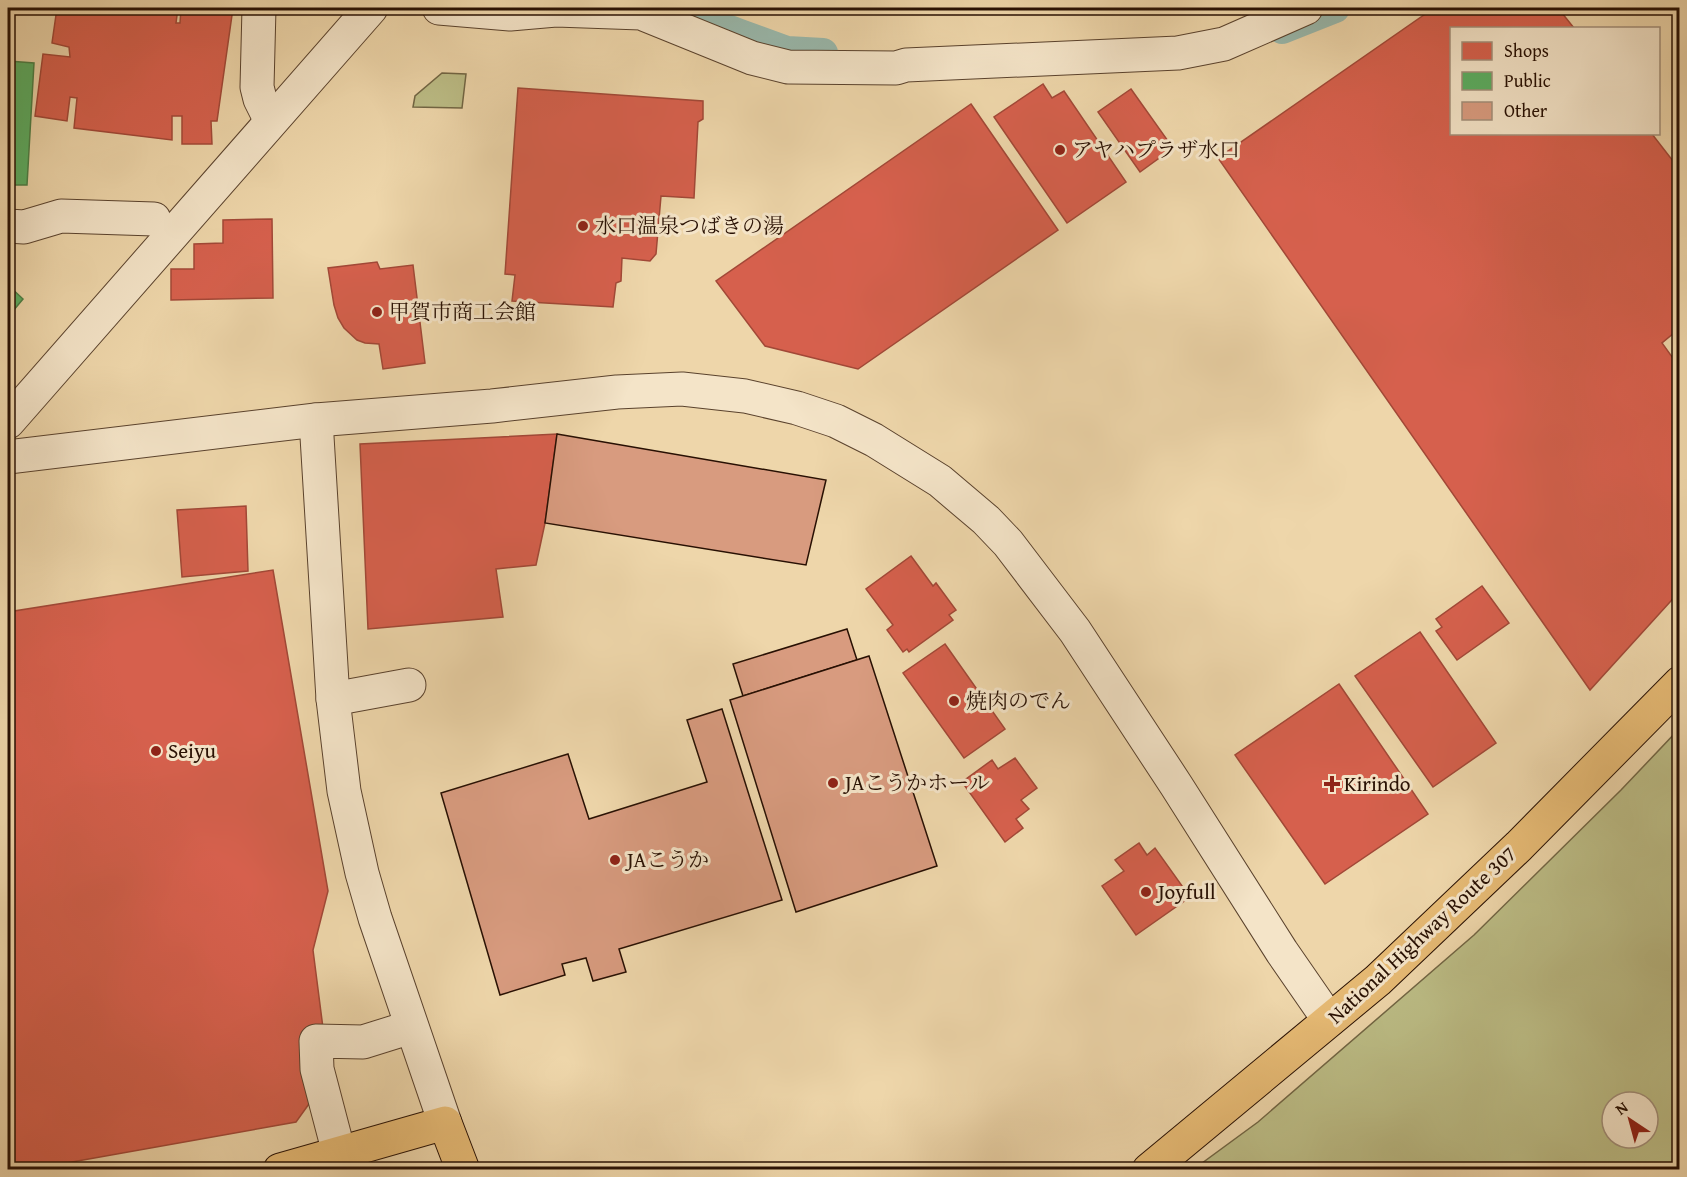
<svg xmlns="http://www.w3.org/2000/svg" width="1687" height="1177" font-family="'Gentium Book Plus','Noto Serif JP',serif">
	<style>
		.green { fill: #bcbd86; stroke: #726644; stroke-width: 1.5; fill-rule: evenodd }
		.shops { fill: #d6604d; stroke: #a24837; stroke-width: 1.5 }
		.public { fill: #5aae61; stroke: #4b7f45; stroke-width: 1.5 }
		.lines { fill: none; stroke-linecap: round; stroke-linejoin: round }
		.canal { stroke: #99b9ad; stroke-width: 30 }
		.building { fill: #d89b7f; stroke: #281003; stroke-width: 1.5 }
		.minor-casing { stroke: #5a422d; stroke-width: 35 }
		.major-casing { stroke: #281003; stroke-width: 35 }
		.highway-casing { stroke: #281003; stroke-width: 35 }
		.minor { stroke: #f4e4c8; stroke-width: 33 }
		.major { stroke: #e7bb75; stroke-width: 33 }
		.highway { stroke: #e7bb75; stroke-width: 33 }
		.poi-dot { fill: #8f2418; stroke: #f4e4c8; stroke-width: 2 }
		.labels { text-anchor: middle; stroke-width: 6; stroke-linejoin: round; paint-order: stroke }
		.poi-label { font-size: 21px; fill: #281003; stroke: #f4e4c8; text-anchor: start }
		.street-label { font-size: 21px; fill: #281003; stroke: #f4e4c8 }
	</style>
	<rect width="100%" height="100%" fill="#eed6aa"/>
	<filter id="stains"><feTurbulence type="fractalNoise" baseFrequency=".00333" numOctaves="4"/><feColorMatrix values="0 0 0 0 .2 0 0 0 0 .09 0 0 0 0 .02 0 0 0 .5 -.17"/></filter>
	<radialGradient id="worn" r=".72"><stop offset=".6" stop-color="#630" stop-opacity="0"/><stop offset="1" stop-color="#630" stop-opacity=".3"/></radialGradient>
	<!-- green -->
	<g class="green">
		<path d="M442 73 466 74 462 108 413 107 415 96Z"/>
		<path d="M1679 729V1169H1194L1258 1122 1474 935 1621 790ZM1612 1102H1648V1138H1612Z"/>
	</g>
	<!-- shops -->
	<g class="shops">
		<path d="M57 8H178L176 23H180L181 9 233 8 217 121H211L212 144H182V116H172V140L74 128 77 98 70 97 67 121 35 116 43 54 70 57 69 47 52 43Z"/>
		<path d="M1434 8H1558L1574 28H1452V134H1652L1680 170V328L1662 343 1680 368V591L1590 690 1218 158Z"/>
		<path d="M1043 84 1052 98 1064 91 1126 182 1067 223 994 117Z"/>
		<path d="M518 88 703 101V119L698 122 694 198 661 196 656 254 650 261 622 258 621 281 616 283 613 307 512 301 515 275 505 274Z"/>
		<path d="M1131 89 1173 148 1140 172 1098 112Z"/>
		<path d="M971 104 1058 230 858 369 765 346 716 281Z"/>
		<path d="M272 219 273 298 171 300V269H194V244L223 243V220Z"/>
		<path d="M377 262 380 269 413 265 425 363 383 369 379 344 365 343 357 340 344 328 338 318 334 305 328 268Z"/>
		<path d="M557 434 545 523 536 565 496 569 503 617 368 629 360 444Z"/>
		<path d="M246 506 248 571 182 577 177 510Z"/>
		<path d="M911 556 933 586 936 583 956 610 949 615 953 620 909 652 907 649 903 652 887 630 893 625 866 589Z"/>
		<path d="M273 570 328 891 313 950 323 1028 314 1097 296 1122 27 1170H8V612Z"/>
		<path d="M1482 586 1509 623 1457 660 1436 631 1442 627 1436 619Z"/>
		<path d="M1420 632 1496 743 1433 787 1355 676Z"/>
		<path d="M945 644 1005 729 964 758 903 673Z"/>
		<path d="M1339 684 1428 814 1325 884 1235 755Z"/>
		<path d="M1015 758 1037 788 1021 800 1029 809 1016 819 1023 828 1005 842 962 782 992 760 998 769Z"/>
		<path d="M1139 843 1147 855 1155 848 1190 897 1136 935 1102 886 1124 871 1115 860Z"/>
	</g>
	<!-- public -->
	<g class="public">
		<path d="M8 61 34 63 27 185H8Z"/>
		<path d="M8 285 23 299 8 317Z"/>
	</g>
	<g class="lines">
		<!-- canal -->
		<g class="canal">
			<path d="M672 8 740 34 787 51 823 53"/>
			<path d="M1282 29 1335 8"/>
		</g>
	</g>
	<!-- building -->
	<g class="building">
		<path d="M557 434 826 480 806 565 545 523Z"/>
		<path d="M847 629 857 660 743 696 733 664Z"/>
		<path d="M869 656 937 866 796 912 730 700Z"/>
		<path d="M722 709 782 900 619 949 626 972 593 981 586 958 562 964 565 975 500 995 441 793 568 754 589 819 707 782 687 720Z"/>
	</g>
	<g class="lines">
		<defs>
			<g id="minor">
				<path d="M259 8 257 87 260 99 271 121"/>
				<path d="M439 8 510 14 556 10 641 13 752 58 788 67 896 68 906 65 1178 53 1224 44 1306 8"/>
				<path d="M8 226 24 227 61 216 154 219"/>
				<path d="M316 420 333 699 344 791 362 873 375 918 445 1123"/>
				<path d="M8 422 371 8"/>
				<path d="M8 457 316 420 492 406 617 392 682 389 745 396 797 408 836 421 874 440 940 481 986 520 1008 543 1075 631 1176 785 1282 952 1329 1020"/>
				<path d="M333 699 409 685"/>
				<path d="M339 1153 317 1069 316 1041 363 1042 411 1027"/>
			</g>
			<path id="major" d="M280 1170 445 1123 463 1170"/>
			<path id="highway" d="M1149 1170 1378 980 1519 846 1680 683"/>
		</defs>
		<!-- minor casing -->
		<use href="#minor" class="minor-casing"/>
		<!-- major casing -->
		<use href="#major" class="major-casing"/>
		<!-- highway casing -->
		<use href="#highway" class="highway-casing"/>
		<!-- minor -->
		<use href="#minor" class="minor"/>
		<!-- major -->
		<use href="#major" class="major"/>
		<!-- highway -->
		<use href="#highway" class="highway"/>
	</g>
	<!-- markers -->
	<g class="poi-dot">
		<circle cx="1060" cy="150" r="6"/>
		<circle cx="583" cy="226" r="6"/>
		<circle cx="377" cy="312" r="6"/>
		<circle cx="954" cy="701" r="6"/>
		<circle cx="156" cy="751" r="6"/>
		<circle cx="833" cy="783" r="6"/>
		<path d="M1329 775h6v6h6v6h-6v6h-6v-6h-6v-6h6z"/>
		<circle cx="615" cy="860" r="6"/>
		<circle cx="1146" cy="892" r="6"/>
	</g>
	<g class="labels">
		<!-- poi labels -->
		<g class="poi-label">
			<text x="1072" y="157">アヤハプラザ水口</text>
			<text x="595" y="233">水口温泉つばきの湯</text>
			<text x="389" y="319">甲賀市商工会館</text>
			<text x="966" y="708">焼肉のでん</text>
			<text x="168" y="758">Seiyu</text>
			<text x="845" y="790">JAこうかホール</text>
			<text x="1344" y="791">Kirindo</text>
			<text x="627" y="867">JAこうか</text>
			<text x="1158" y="899">Joyfull</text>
		</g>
		<!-- street labels -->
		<g class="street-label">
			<text transform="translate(1422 935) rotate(-43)" y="7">National Highway Route 307</text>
		</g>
	</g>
	<!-- margin -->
	<rect width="1687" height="1177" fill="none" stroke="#eed6aa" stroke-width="30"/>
	<rect x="9" y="9" width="1669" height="1159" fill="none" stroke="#281003" stroke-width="3"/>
	<rect x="15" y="15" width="1657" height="1147" fill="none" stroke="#281003" stroke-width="1.5"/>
	<!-- legend -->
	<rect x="1450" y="27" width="210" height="108" fill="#f4e4c8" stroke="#a28f79" stroke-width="1.5"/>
	<rect x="1462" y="42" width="30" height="18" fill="#d6604d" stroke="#a28f79" stroke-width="1.5"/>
	<text x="1504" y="57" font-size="18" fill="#281003">Shops</text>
	<rect x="1462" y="72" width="30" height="18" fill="#5aae61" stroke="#a28f79" stroke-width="1.5"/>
	<text x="1504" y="87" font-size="18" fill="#281003">Public</text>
	<rect x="1462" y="102" width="30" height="18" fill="#d89b7f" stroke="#a28f79" stroke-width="1.5"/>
	<text x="1504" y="117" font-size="18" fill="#281003">Other</text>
	<!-- north arrow -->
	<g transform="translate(1630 1120) rotate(324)"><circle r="28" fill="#f4e4c8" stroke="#a28f79" stroke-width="1.5"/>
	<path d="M0-4.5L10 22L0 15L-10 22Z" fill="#8f2418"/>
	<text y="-9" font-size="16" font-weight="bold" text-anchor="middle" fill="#281003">N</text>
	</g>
	<rect width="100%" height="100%" filter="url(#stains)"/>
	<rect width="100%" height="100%" fill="url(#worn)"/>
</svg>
